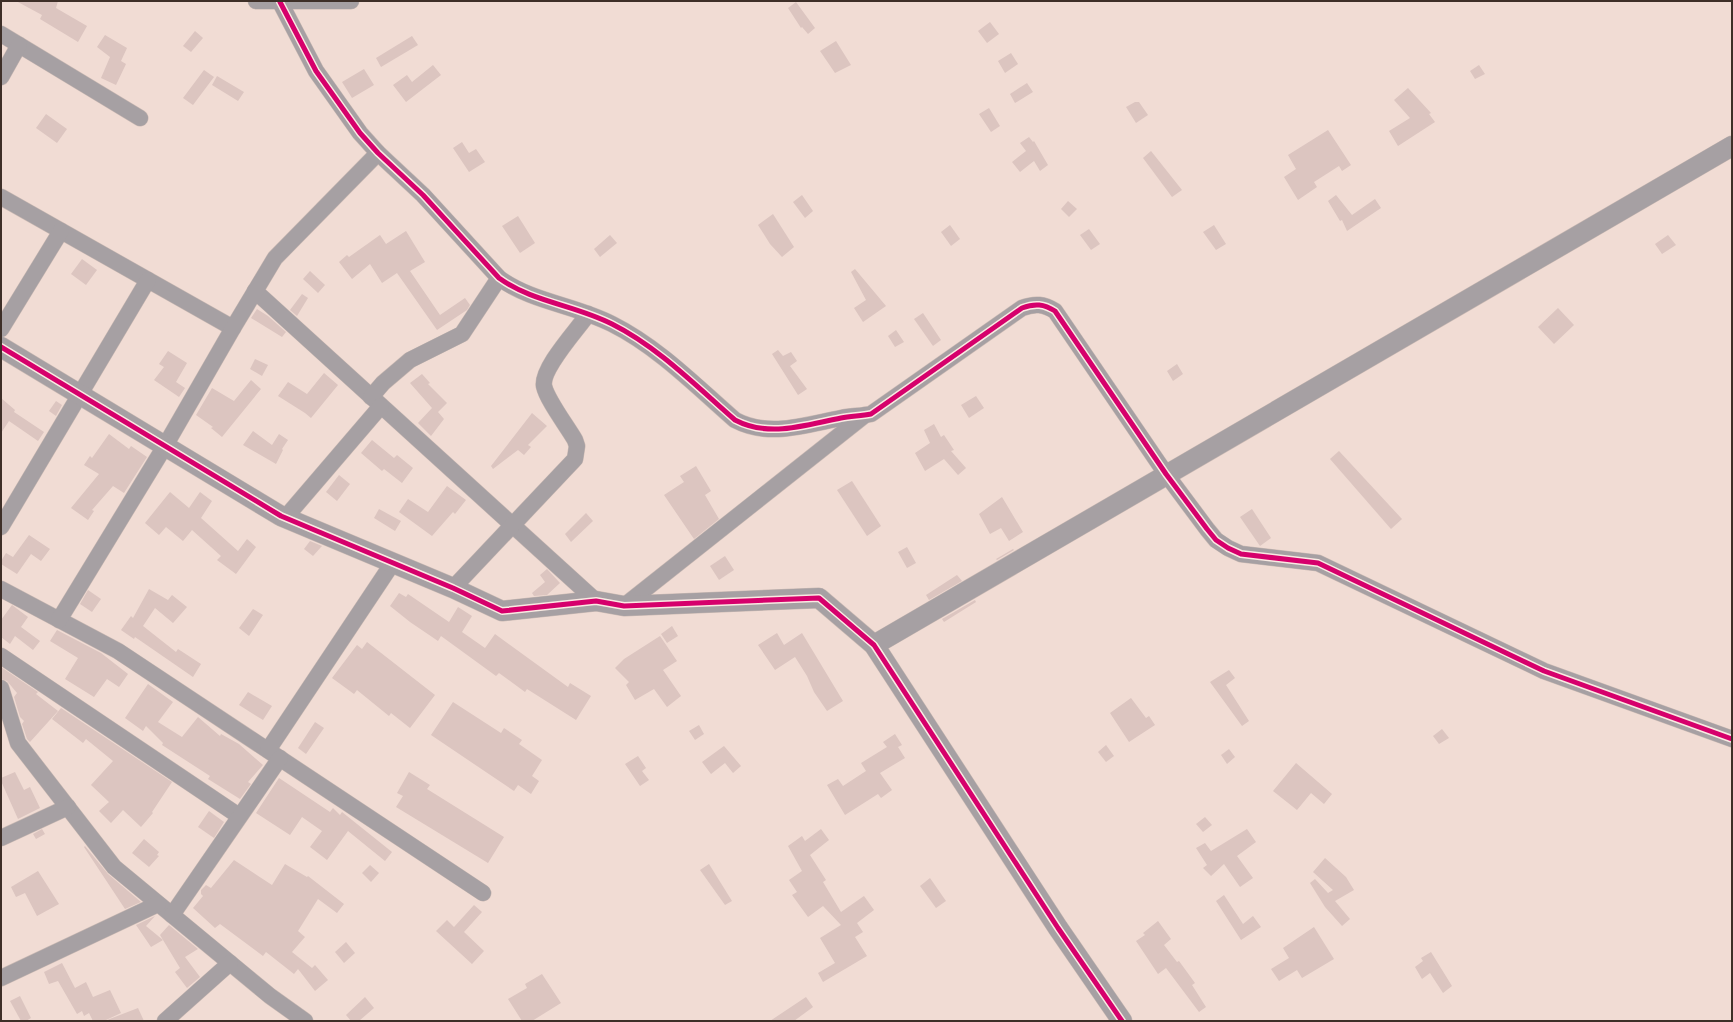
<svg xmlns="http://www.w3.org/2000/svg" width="1733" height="1022" font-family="Jost,sans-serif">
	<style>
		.building { fill: #dcc5c0 }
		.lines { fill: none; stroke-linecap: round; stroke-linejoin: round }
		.minor-casing { stroke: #cbbab4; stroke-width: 17 }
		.tertiary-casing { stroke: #cbbab4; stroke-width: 21 }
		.minor { stroke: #a6a0a3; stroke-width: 16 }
		.tertiary { stroke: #a6a0a3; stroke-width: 20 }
		.cycleway-casing { stroke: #faeae3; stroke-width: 8 }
		.cycleway { stroke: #d6006c; stroke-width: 5 }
	</style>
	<rect width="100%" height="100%" fill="#f1dcd4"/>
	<!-- building -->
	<g class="building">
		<path d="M16 1H58L56 8 87 26 78 42 40 19 42 15Z"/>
		<path d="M796 2 815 28 808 34 802 27 801 28 788 8Z"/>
		<path d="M990 22 999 34 987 43 978 31Z"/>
		<path d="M195 31 203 38 191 52 183 46Z"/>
		<path d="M105 35 127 48 121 61 126 64 116 85 101 78 110 57 97 47Z"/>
		<path d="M412 36 418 45 381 67 376 58Z"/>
		<path d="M836 41 851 65 835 73 820 51Z"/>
		<path d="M1011 53 1018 64 1005 73 998 61Z"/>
		<path d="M433 65 441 75 406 102 393 85 407 75 412 82Z"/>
		<path d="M1479 65 1485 74 1475 79 1470 71Z"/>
		<path d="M364 69 374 85 352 98 342 82Z"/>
		<path d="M204 70 214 77 193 105 183 98Z"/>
		<path d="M217 76 244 92 238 101 212 85Z"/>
		<path d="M1027 83 1033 92 1015 103 1010 94Z"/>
		<path d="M1408 88 1431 113 1429 114 1435 122 1398 146 1389 131 1410 118 1394 100Z"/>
		<path d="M1135 102H1139L1148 115 1136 123 1126 107Z"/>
		<path d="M989 108 1000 126 991 132 979 114Z"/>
		<path d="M46 114 67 129 57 143 36 128Z"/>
		<path d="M1328 130 1351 165 1342 171 1339 166 1314 182 1317 187 1298 200 1284 177 1296 169 1288 155Z"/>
		<path d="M1029 137 1033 142 1034 141 1048 165 1040 171 1034 161 1020 172 1012 162 1026 151 1020 143Z"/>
		<path d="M462 142 469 153 476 149 485 162 469 172 453 148Z"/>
		<path d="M1151 151 1182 190 1172 197 1143 158Z"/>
		<path d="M802 195 813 211 805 218 793 202Z"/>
		<path d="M1336 195 1352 215 1375 199 1381 208 1347 231 1342 220 1340 221 1328 201Z"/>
		<path d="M1068 201 1077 209 1069 217 1061 209Z"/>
		<path d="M773 214 794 247 782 257 770 244 758 225Z"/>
		<path d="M518 216 535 243 520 253 502 226Z"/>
		<path d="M950 225 960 239 951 246 941 232Z"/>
		<path d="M1214 225 1226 244 1216 250 1203 232Z"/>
		<path d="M1089 229 1100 244 1091 250 1080 235Z"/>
		<path d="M406 231 425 262 410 271 440 315 465 298 470 305 467 310 437 330 397 273 382 283 370 264 352 279 339 262 347 255 349 257 380 235 386 244Z"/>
		<path d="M610 235 617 243 600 257 594 249Z"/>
		<path d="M1668 235 1676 245 1662 254 1655 244Z"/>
		<path d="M82 259 97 270 86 285 71 274Z"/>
		<path d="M855 269 886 306 863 322 854 308 866 300 851 272Z"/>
		<path d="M310 271 325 285 318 293 303 279Z"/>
		<path d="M302 294 308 298 297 316 290 310Z"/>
		<path d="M1558 308 1574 325 1554 344 1538 327Z"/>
		<path d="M257 309 268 316 286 332 282 337 251 318Z"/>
		<path d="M923 313 941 340 933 346 914 319Z"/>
		<path d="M896 330 904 342 895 347 888 336Z"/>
		<path d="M778 350 783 356 791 352 797 361 790 366 807 389 798 395 772 354Z"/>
		<path d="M168 351 187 363 176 382 185 388 179 397 154 380 164 367 159 364Z"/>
		<path d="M255 359 268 365 262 376 250 369Z"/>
		<path d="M1177 364 1183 374 1173 381 1167 371Z"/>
		<path d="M324 373 338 385 311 418 305 413 278 396 288 382 307 394Z"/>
		<path d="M422 374 430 383 428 384 447 403 438 412 444 419 431 436 418 423 432 408 410 383Z"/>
		<path d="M251 380 261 389 222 437 211 428 213 427 196 415 212 388 234 401Z"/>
		<path d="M976 396 984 408 969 418 961 405Z"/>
		<path d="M1 398 15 410 14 412 44 432 38 441 9 421 1 433Z"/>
		<path d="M56 401 62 405 56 416 49 411Z"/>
		<path d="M532 413 547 426 528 445 531 447 524 455 518 450 493 469 491 466Z"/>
		<path d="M934 424 941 437 944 435 954 450 951 451 966 468 958 475 944 459 925 471 915 453 930 443 924 430Z"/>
		<path d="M253 431 272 445 279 434 288 440 282 449 283 450 276 464 243 445Z"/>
		<path d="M109 434 129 449 131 446 147 457 124 493 113 486 92 510 94 511 88 520 71 508 99 474 84 465 90 456 92 458Z"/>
		<path d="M372 440 394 458 397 455 413 468 402 483 384 469 382 471 361 453Z"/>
		<path d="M1339 451 1402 519 1391 529 1330 459Z"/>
		<path d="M696 466 711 491 705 495 719 519 694 539 664 495 684 482 680 476Z"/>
		<path d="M339 475 350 484 337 501 326 492Z"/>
		<path d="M852 481 881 526 867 536 837 490Z"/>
		<path d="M447 486 466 500 455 514 453 512 432 536 399 512 408 499 428 512Z"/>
		<path d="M170 492 189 508 200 492 212 501 201 518 238 551 247 539 256 547 236 574 217 560 221 556 192 530 183 541 166 527 159 535 145 523Z"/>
		<path d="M1002 497 1023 532 1009 541 1001 528 990 534 979 514Z"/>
		<path d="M379 509 401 521 395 531 374 518Z"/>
		<path d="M1252 509 1271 538 1260 546 1240 517Z"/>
		<path d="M586 513 593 521 571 542 565 534Z"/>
		<path d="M29 535 50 549 41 561 31 554 17 574 1 564V561L6 553 13 557Z"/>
		<path d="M310 541 322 546 313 556 304 549Z"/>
		<path d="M907 547 916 563 907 568 898 552Z"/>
		<path d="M1013 549 1014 550 997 560 996 559Z"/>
		<path d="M725 556 734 570 719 580 710 566Z"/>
		<path d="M547 569 560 583 547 595 534 596 532 593 545 582 540 575Z"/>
		<path d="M957 575 962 581 929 600 926 595Z"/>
		<path d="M149 589 168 600 172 595 187 607 173 623 155 608 143 626 176 652 178 649 201 664 193 677 135 637 134 639 121 630 131 616 133 618Z"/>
		<path d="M88 590 101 599 92 612 80 604Z"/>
		<path d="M399 593 406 597 408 594 449 622 458 607 472 616 462 632 485 648 495 634 568 687 570 683 591 696 576 720 527 689 525 692 499 673 496 676 441 636 438 641 410 622 390 606Z"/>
		<path d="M975 600 976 602 944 622 942 619Z"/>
		<path d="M12 605 28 617 21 627 40 641 33 650 15 636 10 644 1 637V620Z"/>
		<path d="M253 609 263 615 249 636 239 628Z"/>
		<path d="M672 626 678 636 667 643 661 634Z"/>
		<path d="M57 630 101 653 128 674 119 687 107 679 94 697 65 679 78 658 50 641Z"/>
		<path d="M777 633 784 645 802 633 843 701 827 711 814 692 807 676 795 657 775 670 758 645Z"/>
		<path d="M660 636 677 661 663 670 681 696 667 707 654 689 635 700 626 685 629 682 615 668 624 659Z"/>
		<path d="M367 642 435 695 410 728 391 713 389 716 357 690 354 694 332 678 357 645 362 649Z"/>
		<path d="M1 667 38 692 36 694 58 711 30 742 27 739 22 724 24 721 20 717 14 697 17 693 7 681 1 679Z"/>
		<path d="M1229 670 1235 678 1226 685 1249 721 1242 726 1210 682Z"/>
		<path d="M148 684 173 702 158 722 182 737 198 717 220 736 221 734 239 744 263 765 248 782 251 784 240 799 208 779 210 776 162 745 163 743 146 726 143 731 125 718Z"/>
		<path d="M248 692 272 706 263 720 239 705Z"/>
		<path d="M1131 698 1146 718 1149 716 1155 725 1129 742 1110 713Z"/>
		<path d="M453 702 501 733 504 728 522 740 519 744 542 760 532 776 539 781 531 794 518 785 514 791 431 735Z"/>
		<path d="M61 708 172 782 152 812 153 813 141 827 123 810 111 823 99 811 109 802 91 785 113 761 86 739 83 743 52 719Z"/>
		<path d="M315 722 324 728 306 754 298 748Z"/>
		<path d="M699 725 704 734 695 740 689 731Z"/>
		<path d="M1442 729 1449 738 1439 744 1433 736Z"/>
		<path d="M895 734 902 745 898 747 905 758 880 773 892 790 881 798 878 794 845 815 827 785 838 779 843 786 866 771 861 763 887 747 883 742Z"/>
		<path d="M1106 745 1114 756 1106 762 1098 752Z"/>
		<path d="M724 746 741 766 733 773 725 763 711 774 702 762Z"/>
		<path d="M1229 749 1235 757 1227 764 1221 755Z"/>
		<path d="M638 756 646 768 642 771 649 780 640 786 625 764Z"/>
		<path d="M1296 763 1332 794 1324 804 1311 793 1297 810 1273 791Z"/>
		<path d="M15 772 24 790 30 787 40 808 18 819 1 781V778Z"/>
		<path d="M409 772 430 785 427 789 504 837 488 863 396 807 403 796 397 793Z"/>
		<path d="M279 778 330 812 333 808 340 815 342 812 392 852 385 861 348 831 327 860 310 847 322 831 302 817 290 835 256 813Z"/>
		<path d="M209 811 224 822 214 838 198 827Z"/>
		<path d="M1205 817 1212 825 1203 832 1196 824Z"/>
		<path d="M42 829 45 834 36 839 33 834Z"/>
		<path d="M821 829 829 840 810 855 826 880 823 882 841 912 864 896 874 910 857 923 863 932 855 937 867 956 823 982 818 973 835 963 820 938 841 925 823 906 808 917 792 895 797 892 789 880 802 871 788 846 802 836 805 841Z"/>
		<path d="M1247 829 1256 842 1237 856 1253 878 1240 887 1224 864 1211 876 1203 868 1207 865 1196 848 1205 843 1211 851Z"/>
		<path d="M144 839 159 852 157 855 159 856 149 867 132 853Z"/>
		<path d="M85 846 108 874 141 902 125 909 84 847Z"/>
		<path d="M1325 858 1346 877 1354 890 1335 901 1350 919 1342 926 1325 907 1310 883 1315 879 1328 893 1333 890 1313 872Z"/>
		<path d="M234 860 272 885 285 864 307 877 308 876 344 904 337 913 318 899 298 931 305 937 292 952 312 968 315 965 328 980 315 991 298 969 294 974 266 952 263 956 220 924 215 928 193 908 203 896 201 894V890L206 885 211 888Z"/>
		<path d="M709 864 732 901 725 905 700 870Z"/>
		<path d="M370 865 379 873 371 882 362 873Z"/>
		<path d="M38 871 59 904 37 916 25 893 16 897 11 887Z"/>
		<path d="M930 878 946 901 936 908 920 886Z"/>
		<path d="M1224 895 1243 924 1253 916 1261 927 1241 940 1216 901Z"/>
		<path d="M474 905 482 912 464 932 484 951 472 964 436 931 447 920 454 927Z"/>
		<path d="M155 916 146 926 163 940 151 947 136 925Z"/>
		<path d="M1158 921 1171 939 1164 945 1177 962 1179 961 1195 983 1192 985 1206 1007 1199 1012 1166 968 1158 974 1136 941 1145 935 1143 933Z"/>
		<path d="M169 925 198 949 185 957 200 977 187 988 175 972 180 968 160 935Z"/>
		<path d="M1314 927 1334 959 1302 978 1297 970 1279 981 1271 969 1289 958 1283 948Z"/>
		<path d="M346 942 355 953 344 963 335 952Z"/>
		<path d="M1431 952 1452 986 1443 993 1430 973 1422 979 1415 967 1423 961 1421 958Z"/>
		<path d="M62 963 75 988 86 982 93 997 110 990 121 1013 104 1021H93L89 1013 84 1016 82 1011 77 1014 58 981 49 984 44 972Z"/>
		<path d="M542 974 561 1003 532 1021H522L508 999 527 988 525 984Z"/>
		<path d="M20 996 31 1018 26 1021H21L10 1001Z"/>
		<path d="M365 997 374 1008 359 1021H351L346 1015Z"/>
		<path d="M806 997 813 1007 794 1021H770Z"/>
		<path d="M138 1008 144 1021H107V1020Z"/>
	</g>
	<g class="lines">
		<defs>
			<g id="minor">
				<path d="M256 1H351"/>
				<path d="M280 2 316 71 360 133 378 153 423 195 499 278C532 302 575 305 612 324 658 347 696 386 735 420 769 438 805 425 841 418 851 416 861 416 871 414L1022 308C1035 303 1044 304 1055 311L1166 474 1207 529 1216 540 1228 548 1241 554 1318 563 1544 671 1732 739"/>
				<path d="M1 34 140 118"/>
				<path d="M1 77 19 45"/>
				<path d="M1 197 233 328"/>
				<path d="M255 291 596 601"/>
				<path d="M1 329 61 231"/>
				<path d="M371 397 383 383 410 360 462 334 499 278"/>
				<path d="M285 518 381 406"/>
				<path d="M1 527 148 280"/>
				<path d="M453 588 575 459 577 446 575 440C567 426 547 400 544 386 541 368 578 329 588 314"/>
				<path d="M1 589 118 651 483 893"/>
				<path d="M624 606 865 415"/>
				<path d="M59 620 165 446 233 328 275 258 378 153"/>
				<path d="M1 656 239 816"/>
				<path d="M1 688 18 743 114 867 270 996 305 1021"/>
				<path d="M268 750 392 564"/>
				<path d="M1 838 68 807"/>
				<path d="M172 915 280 758"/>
				<path d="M1 978 158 904"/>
				<path d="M165 1021 230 963"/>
			</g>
			<g id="tertiary">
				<path d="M1 347 281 516 453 588 502 611 596 601 624 606 819 598 874 645 1058 928 1122 1021"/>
				<path d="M874 645 1732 146"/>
			</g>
		</defs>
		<!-- minor casing -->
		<use href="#minor" class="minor-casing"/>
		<!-- tertiary casing -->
		<use href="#tertiary" class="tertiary-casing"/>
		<!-- minor -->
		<use href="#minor" class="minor"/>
		<!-- tertiary -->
		<use href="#tertiary" class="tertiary"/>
		<defs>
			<g id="cycleway">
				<path d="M280 2 316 71 360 133 378 153 423 195 499 278C532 302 575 305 612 324 658 347 696 386 735 420 769 438 805 425 841 418 851 416 861 416 871 414L1022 308C1035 303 1044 304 1055 311L1166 474 1207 529 1216 540 1228 548 1241 554 1318 563 1544 671 1732 739"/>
				<path d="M1 347 281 516 453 588 502 611 596 601 624 606 819 598 874 645 1058 928 1122 1021"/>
			</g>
		</defs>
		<!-- cycleway casing -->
		<use href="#cycleway" class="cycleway-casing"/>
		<!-- cycleway -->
		<use href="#cycleway" class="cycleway"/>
	</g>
	<!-- border -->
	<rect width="1733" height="1022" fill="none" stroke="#3e2f28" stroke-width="4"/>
</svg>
